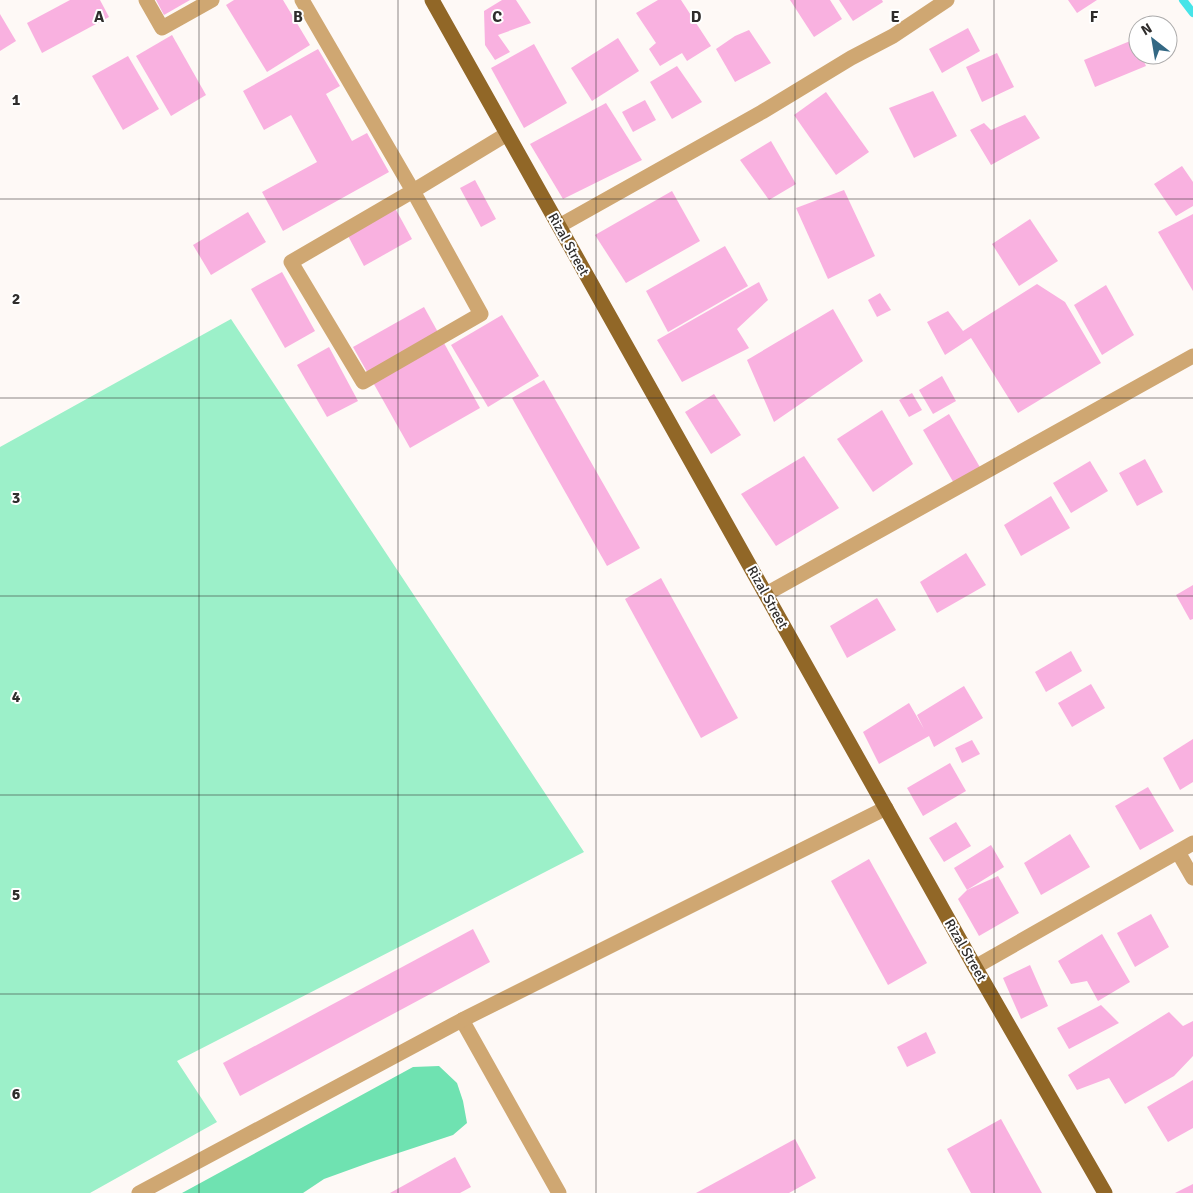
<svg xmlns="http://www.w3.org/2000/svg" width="1193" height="1193" font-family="Signika,sans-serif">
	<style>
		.green { fill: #9cf0c9 }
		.forest { fill: #6fe2b1 }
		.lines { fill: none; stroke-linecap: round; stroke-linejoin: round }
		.stream { stroke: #46e4e8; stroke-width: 8 }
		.building { fill: #f9b1e0 }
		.minor { stroke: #cfa772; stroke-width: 15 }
		.major { stroke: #916727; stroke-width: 15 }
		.grid { fill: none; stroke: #2f2d2c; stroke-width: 1; stroke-opacity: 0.55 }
		.labels { text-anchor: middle; stroke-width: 4; stroke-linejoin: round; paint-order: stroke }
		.street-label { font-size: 14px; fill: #2f2d2c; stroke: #fff }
		.grid-label { font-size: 16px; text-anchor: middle; font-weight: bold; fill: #2f2d2c; stroke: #fff; stroke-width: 4; stroke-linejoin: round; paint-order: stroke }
	</style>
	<rect width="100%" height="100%" fill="#fef9f6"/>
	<!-- green -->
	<path class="green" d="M231 319 584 852 177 1061 217 1122 90 1193H0V447Z"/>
	<!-- forest -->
	<path class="forest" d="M439 1066 457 1083 463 1101 467 1123 453 1135 371 1162 324 1179 303 1193H182L413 1067Z"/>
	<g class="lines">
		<!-- stream -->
		<path class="stream" d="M1183 0 1193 13"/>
	</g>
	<!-- building -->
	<g class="building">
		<path d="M70 0H100L109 17 42 53 27 23Z"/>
		<path d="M156 0H190L164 15Z"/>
		<path d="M234 0H283L310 45 267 72 226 5Z"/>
		<path d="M502 0H516L531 23 498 35 510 52 495 60 485 45 484 11Z"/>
		<path d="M658 0H681L711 46 687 61 682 53 660 66 649 49 656 43 636 13Z"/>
		<path d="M790 0H830L842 19 814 37Z"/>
		<path d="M839 0H882L883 2 853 21Z"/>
		<path d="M1068 0H1097L1077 13Z"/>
		<path d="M0 14 16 41 0 51Z"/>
		<path d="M968 28 980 51 942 73 929 49Z"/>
		<path d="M749 30 771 63 735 82 716 49 735 36Z"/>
		<path d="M172 35 206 95 171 116 136 56Z"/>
		<path d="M618 38 639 71 592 101 571 68Z"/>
		<path d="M1135 39 1138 47V55H1141L1146 66 1095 87 1084 60Z"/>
		<path d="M534 44 567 103 524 128 491 68Z"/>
		<path d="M318 49 340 86 326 94 352 141 367 133 389 172 283 231 262 192 317 162 291 115 264 130 243 91Z"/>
		<path d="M997 53 1014 87 982 102 966 67Z"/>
		<path d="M128 56 159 109 123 130 92 76Z"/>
		<path d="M677 66 702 102 672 119 650 82Z"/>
		<path d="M933 91 957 136 914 158 889 108Z"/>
		<path d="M826 92 869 152 836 175 794 115Z"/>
		<path d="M645 100 656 120 633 132 622 112Z"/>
		<path d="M606 103 642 160 563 199 530 144Z"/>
		<path d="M1025 115 1040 138 991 165 970 130 984 123 991 130Z"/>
		<path d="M771 141 796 184 769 200 740 160Z"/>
		<path d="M1182 166 1193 182V206L1176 216 1154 184Z"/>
		<path d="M475 180 496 219 481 227 460 188Z"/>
		<path d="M844 190 875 256 828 279 796 208Z"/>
		<path d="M672 191 700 241 626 283 595 235Z"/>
		<path d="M395 208 412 239 364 266 347 234Z"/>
		<path d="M248 212 266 242 211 275 193 245Z"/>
		<path d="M1193 214V291L1158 232Z"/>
		<path d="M1030 219 1058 261 1019 286 992 244Z"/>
		<path d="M725 246 748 286 668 332 646 291Z"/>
		<path d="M282 272 315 331 285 348 251 289Z"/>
		<path d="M759 282 768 300 737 329 749 348 682 382 657 340Z"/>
		<path d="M1037 284 1065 302 1101 363 1018 413 971 338 945 355 927 322 948 311 963 331Z"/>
		<path d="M1106 285 1134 335 1102 355 1074 305Z"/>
		<path d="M880 293 891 310 877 317 868 300Z"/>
		<path d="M424 307 480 408 410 448 353 347Z"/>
		<path d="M833 309 863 361 774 422 747 360Z"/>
		<path d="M502 315 539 376 488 407 451 345Z"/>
		<path d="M329 347 358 401 327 417 297 365Z"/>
		<path d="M942 376 956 401 933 414 919 390Z"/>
		<path d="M544 380 640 548 607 566 512 398Z"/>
		<path d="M912 393 922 410 909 417 899 400Z"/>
		<path d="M714 394 741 435 711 454 685 412Z"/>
		<path d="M882 410 913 464 873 492 837 439Z"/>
		<path d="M949 414 981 469 955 485 923 430Z"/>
		<path d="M804 456 839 508 776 546 741 494Z"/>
		<path d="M1145 459 1163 492 1137 506 1119 473Z"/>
		<path d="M1090 461 1108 491 1071 513 1053 483Z"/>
		<path d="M1051 496 1070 528 1021 556 1004 525Z"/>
		<path d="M966 553 986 585 937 613 920 582Z"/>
		<path d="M661 578 738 718 701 738 625 599Z"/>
		<path d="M1193 585V619L1190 620 1176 595Z"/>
		<path d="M877 598 896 630 847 658 830 626Z"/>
		<path d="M1071 651 1082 671 1046 692 1035 672Z"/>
		<path d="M1091 684 1105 708 1072 727 1058 703Z"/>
		<path d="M964 686 983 718 934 747 929 736 879 764 863 732 909 703 924 729 917 715Z"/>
		<path d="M1193 739V782L1180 790 1163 758Z"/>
		<path d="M972 740 980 754 962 763 955 748Z"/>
		<path d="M950 763 966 791 923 816 907 788Z"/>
		<path d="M1148 787 1174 831 1140 850 1115 806Z"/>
		<path d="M956 822 971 846 944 862 929 838Z"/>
		<path d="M1070 834 1090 867 1041 895 1024 863Z"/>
		<path d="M991 845 1004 867 967 890 954 868Z"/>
		<path d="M869 859 927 963 888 985 831 881Z"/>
		<path d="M998 876 1019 913 979 936 958 899 967 890Z"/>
		<path d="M1151 914 1169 947 1135 967 1117 933Z"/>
		<path d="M473 929 490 962 240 1096 223 1063Z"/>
		<path d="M1102 934 1130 982 1098 1001 1087 981 1071 984 1058 961Z"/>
		<path d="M1030 965 1048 1006 1021 1019 1003 978Z"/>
		<path d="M1101 1005 1119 1023 1069 1049 1057 1028Z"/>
		<path d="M1169 1012 1183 1026 1193 1021V1056L1174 1076 1125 1104 1109 1078 1077 1090 1068 1075Z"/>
		<path d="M926 1032 936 1053 907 1067 897 1047Z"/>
		<path d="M1193 1080V1128L1168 1142 1147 1107Z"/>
		<path d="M1001 1119 1042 1193H971L947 1149Z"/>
		<path d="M795 1139 816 1178 789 1193H696Z"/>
		<path d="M455 1157 471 1187 460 1193H390Z"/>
		<path d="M1193 1184V1193H1175Z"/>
	</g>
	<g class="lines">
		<!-- minor -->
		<g class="minor">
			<path d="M146 0 162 28 212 0"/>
			<path d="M302 0 413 191 481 314 363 382 291 262 413 191 507 134"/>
			<path d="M559 226 762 112 851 58 893 36 947 0"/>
			<path d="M766 594 1193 356"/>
			<path d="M1178 852 1193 878"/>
			<path d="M975 967 1193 843"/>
			<path d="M462 1020 559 1193"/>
			<path d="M139 1193 462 1020 886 808"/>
		</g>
		<!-- major -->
		<path class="major" d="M432 0 975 967 1105 1193"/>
	</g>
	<!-- grid -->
	<path class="grid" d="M199 0V1193M398 0V1193M596 0V1193M795 0V1193M994 0V1193M0 199H1193M0 398H1193M0 596H1193M0 795H1193M0 994H1193"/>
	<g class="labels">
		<!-- street labels -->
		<g class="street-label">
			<text transform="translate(569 244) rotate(61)" y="5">Rizal Street</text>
			<text transform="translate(768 597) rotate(61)" y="5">Rizal Street</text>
			<text transform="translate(966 950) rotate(60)" y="5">Rizal Street</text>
		</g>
	</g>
	<g class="grid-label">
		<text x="99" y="22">A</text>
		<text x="298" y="22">B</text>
		<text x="497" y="22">C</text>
		<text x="696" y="22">D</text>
		<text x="895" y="22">E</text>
		<text x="1094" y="22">F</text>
		<text x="16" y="105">1</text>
		<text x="16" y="304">2</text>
		<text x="16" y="503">3</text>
		<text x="16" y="702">4</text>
		<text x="16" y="900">5</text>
		<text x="16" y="1099">6</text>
	</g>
	<!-- north arrow -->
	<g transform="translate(1153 40) rotate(329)"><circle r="24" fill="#ffffff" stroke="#acabab"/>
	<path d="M0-4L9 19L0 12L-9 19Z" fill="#336884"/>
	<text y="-8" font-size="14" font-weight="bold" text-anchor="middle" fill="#2f2d2c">N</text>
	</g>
</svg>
